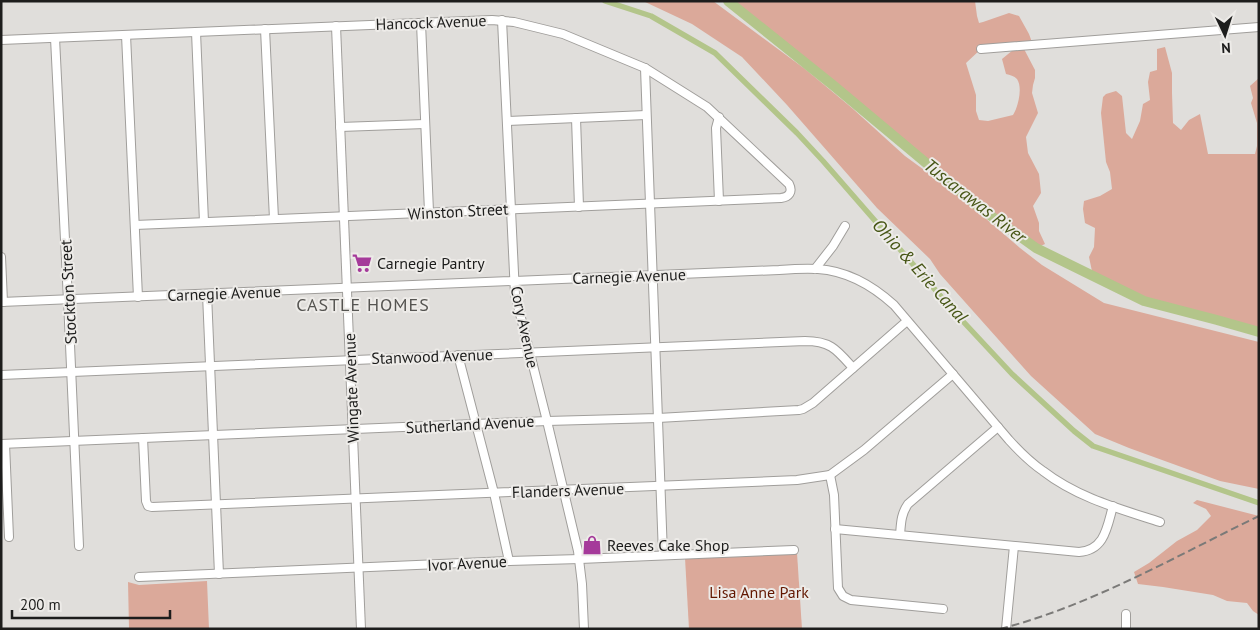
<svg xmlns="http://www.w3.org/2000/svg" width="1260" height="630" font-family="'PT Sans',sans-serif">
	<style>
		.green { fill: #dba99a }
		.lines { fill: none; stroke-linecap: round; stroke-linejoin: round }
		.canal { stroke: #b3c58a; stroke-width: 5.5 }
		.river { stroke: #b3c58a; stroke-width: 10 }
		.minor-casing { stroke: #a09e9b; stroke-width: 10 }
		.minor { stroke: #fff; stroke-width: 8 }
		.rail { stroke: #7b7a78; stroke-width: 2; stroke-dasharray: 8 4; stroke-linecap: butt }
		.labels { text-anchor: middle; stroke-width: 4; stroke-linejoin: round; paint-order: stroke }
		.street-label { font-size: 16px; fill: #1d1d1c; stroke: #edebe8 }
		.poi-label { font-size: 16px; fill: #1d1d1c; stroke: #edebe8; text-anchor: start }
		.park-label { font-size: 16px; fill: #621700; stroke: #edebe8 }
		.water-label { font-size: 18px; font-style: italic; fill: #475616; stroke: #edebe8 }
		.neighbourhood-label { font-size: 18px; letter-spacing: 1px; fill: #555451; stroke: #edebe8 }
	</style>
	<rect width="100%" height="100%" fill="#e0dedb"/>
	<!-- green -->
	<g class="green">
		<path d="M643 1H713L805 69 852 108 905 156 957 194 1020 248 1042 265 1104 303 1259 342V489L1220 481 1129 448 1095 434 1031 376 940 274 930 259 877 208 787 105 742 57 692 24Z"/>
		<path d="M728 1H975L977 16 979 23 983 22 1009 13 1019 16 1029 34 1033 45 981 49 966 63 976 95V111L979 120 988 121 1013 115C1018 107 1023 88 1017 79 1014 76 1010 75 1006 74L1002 59 1013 50 1024 49 1035 70V78L1033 85 1032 93 1038 113 1026 137 1028 153 1039 174 1041 193 1033 206 1039 223V231L1045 244 1036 248Z"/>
		<path d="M1165 47 1172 73V93L1173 123 1181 130 1189 120 1200 114 1208 154H1255L1257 146V123L1251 103 1253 98 1250 86 1259 78V332L1217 320 1144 301 1093 276 1089 257 1094 247 1095 228 1085 223 1083 209 1084 201 1100 196 1112 189 1110 172 1106 162 1101 113 1103 97 1106 94 1116 91 1122 96 1126 133 1132 139 1140 121 1143 104 1150 100 1148 82 1150 72 1157 70V49Z"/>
		<path d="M1197 500 1259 516V615L1253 611 1247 603 1227 601 1213 595 1163 587 1138 584 1134 572 1149 563 1177 541 1197 530 1211 516 1206 509 1193 503Z"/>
		<path d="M797 553 802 629H689L685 558Z"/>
		<path d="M207 581 209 629H124L129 628 128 582 139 585Z"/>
	</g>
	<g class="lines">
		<!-- canal -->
		<path class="canal" d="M605 1 651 16 715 53 797 133 823 161 958 316 1012 374 1074 431 1093 446 1259 503"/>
		<!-- river -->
		<path class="river" d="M728 1 834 86 980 208 1036 248 1144 301 1217 320 1259 332"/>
		<defs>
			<g id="minor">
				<path d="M502 20 515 294 547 421 578 551 582 584 584 629"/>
				<path d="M421 23 429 212"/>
				<path d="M336 26 361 629"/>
				<path d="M265 29 274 219"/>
				<path d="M196 32 204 222"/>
				<path d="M126 35 138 297"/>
				<path d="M55 38 68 300 79 546"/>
				<path d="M1 40 492 20 514 22 563 34 645 68 707 107 789 184C793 192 789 197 781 198L135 225"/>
				<path d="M981 49 1259 27"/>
				<path d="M645 68 663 555"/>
				<path d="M719 117 716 128 719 201"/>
				<path d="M576 118 579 207"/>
				<path d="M507 121 646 115"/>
				<path d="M340 127 425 124"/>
				<path d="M1 257 3 302"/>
				<path d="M815 269 833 246 845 226"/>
				<path d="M207 294 219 574"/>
				<path d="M1 302 779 270C792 269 805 268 818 269 848 271 873 286 894 305L1009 440C1019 451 1030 462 1043 471 1078 498 1120 509 1160 522"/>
				<path d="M458 355 494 493 509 561"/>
				<path d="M1 375 805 341C831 341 837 350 853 368"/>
				<path d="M143 438 146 501 148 506 152 507 797 480 830 475 864 450 953 374"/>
				<path d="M1 444 547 421 658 418 799 410 803 409 813 403 907 321"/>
				<path d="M5 444 9 537"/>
				<path d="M830 475 834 495 838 588 843 596 851 600 943 609"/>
				<path d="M835 529 1079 552C1105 550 1107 527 1113 506"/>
				<path d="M900 535C901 523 901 514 908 504L998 427"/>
				<path d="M139 577 509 561 580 559 794 550"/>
				<path d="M1126 614V629"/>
				<path d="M1006 629 1014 546"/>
			</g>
		</defs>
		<!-- minor casing -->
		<use href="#minor" class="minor-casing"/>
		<!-- minor -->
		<use href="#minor" class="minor"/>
		<!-- rail -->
		<path class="rail" d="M1000 629C1092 605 1174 557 1259 516"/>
	</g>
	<!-- icons -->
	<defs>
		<symbol id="supermarket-bare" viewBox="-9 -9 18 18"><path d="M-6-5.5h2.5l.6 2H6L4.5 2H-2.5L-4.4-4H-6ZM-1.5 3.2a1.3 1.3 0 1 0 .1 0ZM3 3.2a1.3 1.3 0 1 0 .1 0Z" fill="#a53a9a" stroke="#edebe8" stroke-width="2.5" paint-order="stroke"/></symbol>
		<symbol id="shop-bare" viewBox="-9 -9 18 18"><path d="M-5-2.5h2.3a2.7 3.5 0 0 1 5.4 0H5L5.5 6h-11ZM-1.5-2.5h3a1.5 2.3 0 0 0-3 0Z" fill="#a53a9a" stroke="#edebe8" stroke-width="2.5" paint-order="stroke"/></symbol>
	</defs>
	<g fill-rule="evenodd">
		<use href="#supermarket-bare" x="348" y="249" width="28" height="28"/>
		<use href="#shop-bare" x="578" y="531" width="28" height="28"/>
	</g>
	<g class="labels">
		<!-- street labels -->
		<g class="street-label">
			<text transform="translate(431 22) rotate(-2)" y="6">Hancock Avenue</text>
			<text transform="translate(458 211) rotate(-3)" y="6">Winston Street</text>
			<text transform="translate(629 276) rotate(-2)" y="6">Carnegie Avenue</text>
			<text transform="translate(68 292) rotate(-93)" y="6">Stockton Street</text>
			<text transform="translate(224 293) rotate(-2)" y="6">Carnegie Avenue</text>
			<text transform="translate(525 327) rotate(78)" y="6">Cory Avenue</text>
			<text transform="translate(432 356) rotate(-2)" y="6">Stanwood Avenue</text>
			<text transform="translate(351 388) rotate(-92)" y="6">Wingate Avenue</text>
			<text transform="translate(470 424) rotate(-3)" y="6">Sutherland Avenue</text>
			<text transform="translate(568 490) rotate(-2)" y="6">Flanders Avenue</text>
			<text transform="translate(467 563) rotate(-3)" y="6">Ivor Avenue</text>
		</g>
		<!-- poi labels -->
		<g class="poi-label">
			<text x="377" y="269">Carnegie Pantry</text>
			<text x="607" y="551">Reeves Cake Shop</text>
		</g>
		<!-- park labels -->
		<g class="park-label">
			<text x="759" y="598">Lisa Anne Park</text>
		</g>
		<!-- water labels -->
		<g class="water-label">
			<text transform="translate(975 201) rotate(38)" y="6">Tuscarawas River</text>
			<text transform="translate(920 271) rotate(48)" y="6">Ohio &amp; Erie Canal</text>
		</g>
		<!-- neighbourhood labels -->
		<g class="neighbourhood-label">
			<text x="363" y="311">CASTLE HOMES</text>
		</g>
	</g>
	<!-- border -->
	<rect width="1260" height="630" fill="none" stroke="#1d1d1c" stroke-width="5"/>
	<!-- north arrow -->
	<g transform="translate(1225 35) rotate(176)" stroke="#edebe8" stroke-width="4" paint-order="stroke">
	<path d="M0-4L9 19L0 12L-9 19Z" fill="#1d1d1c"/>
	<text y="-8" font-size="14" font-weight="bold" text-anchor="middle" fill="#1d1d1c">N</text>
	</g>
	<!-- scale -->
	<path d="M12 610v8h158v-8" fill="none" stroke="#1d1d1c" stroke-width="2.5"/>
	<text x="20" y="610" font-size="15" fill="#1d1d1c" stroke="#edebe8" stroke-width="4" paint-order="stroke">200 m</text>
</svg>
